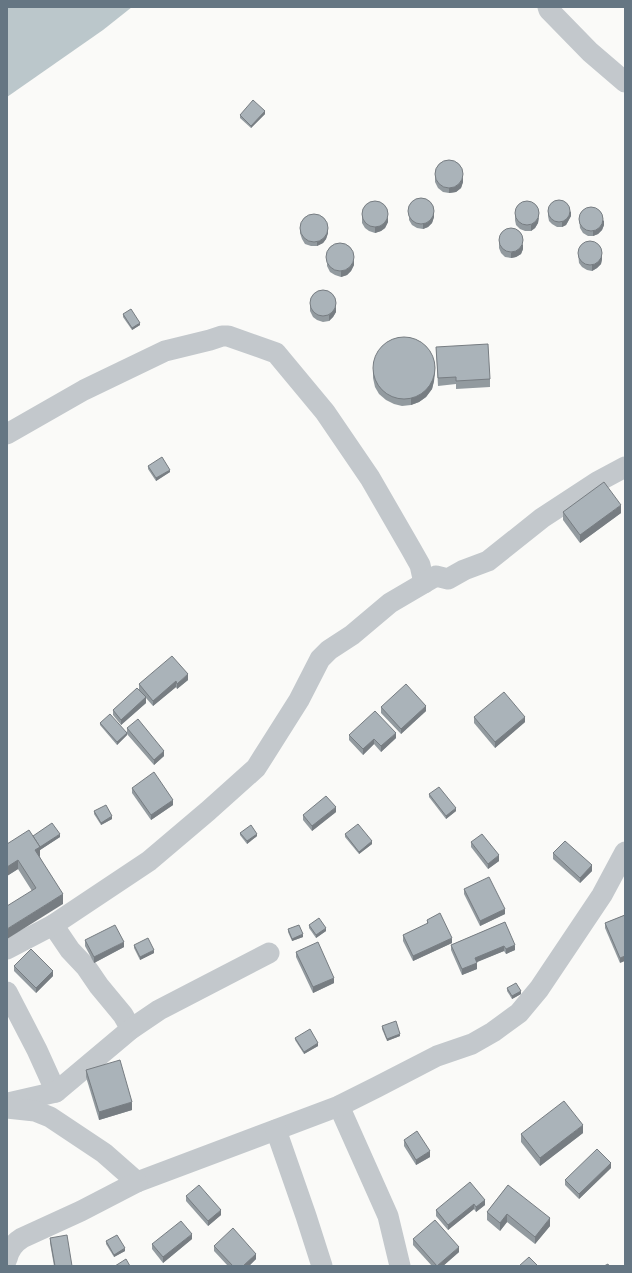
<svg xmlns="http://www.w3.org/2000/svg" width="632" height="1273" font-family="Roboto,sans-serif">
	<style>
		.water { fill: #bbc7cb }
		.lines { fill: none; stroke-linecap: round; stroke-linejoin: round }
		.minor { stroke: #c3c8cc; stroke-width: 21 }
		.wall { fill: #929a9f }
		.shaded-wall { fill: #777d82 }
		.building { fill: #aab3b9; stroke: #777d82 }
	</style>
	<rect width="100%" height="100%" fill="#fafaf8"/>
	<!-- water -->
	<path class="water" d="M7 7H132L103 30 7 97Z"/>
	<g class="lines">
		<!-- minor -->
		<g class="minor">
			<path d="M548 7 549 10 590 52 625 82"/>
			<path d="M7 434 84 390 165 351 210 340 222 336H228L276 353 325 412 370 478 411 549 420 565 424 583"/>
			<path d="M53 925 70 950 86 967 99 986 123 1015 131 1029"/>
			<path d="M7 949 53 925 149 861 208 811 256 768 299 700 320 659 329 650 352 635 390 603 436 576 448 579 464 570 488 561 542 518 597 482 625 467"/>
			<path d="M7 992 37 1050 56 1092"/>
			<path d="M8 1103 56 1092 131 1029 159 1010 269 953"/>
			<path d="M339 1106 388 1216 400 1266"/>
			<path d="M7 1108 35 1111 50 1117 104 1153 137 1182 339 1106 377 1087 437 1056 472 1044 493 1032 519 1013 539 989 602 895 625 852"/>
			<path d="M276 1130 306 1216 322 1266"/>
			<path d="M7 1259C9 1249 14 1243 22 1238L81 1211 137 1182"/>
		</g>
	</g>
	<!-- wall -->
	<g class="wall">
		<path d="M265 114 251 128 240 118V115Z"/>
		<path d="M435 171 463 182 461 188 456 192 449 193 443 192 438 188 435 182Z"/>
		<path d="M409 209 434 217 432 223 428 227 423 229 417 228 412 225 409 220Z"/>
		<path d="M548 210 571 216 566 225 562 227H557L552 224 549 221 548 216Z"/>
		<path d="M362 212 388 222 385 228 381 231 375 233 369 231 365 228 362 223Z"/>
		<path d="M515 214 539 218 538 223 535 228 531 231H525L520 229 516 225 515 220Z"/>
		<path d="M579 218 604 225 602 230 598 234 593 236H588L583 233 580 228Z"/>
		<path d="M300 228 328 233 326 239 323 243 317 246H311L305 244 302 239 300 233Z"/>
		<path d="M499 237 523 249 521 254 516 257 511 258 505 257 501 253 499 248Z"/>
		<path d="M578 253 602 259 601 264 597 268 592 271 587 270 582 267 579 263Z"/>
		<path d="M327 260 354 265 351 271 347 275 341 277 335 275 330 272 327 266Z"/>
		<path d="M336 301V312L333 317 329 321 323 322 317 320 313 317 310 311V306Z"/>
		<path d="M123 314 140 325 132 330 123 317Z"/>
		<path d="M436 347 490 379V387L456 389V384L438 386Z"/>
		<path d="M373 370 435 372 434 381 432 389 426 397 419 402 411 405 402 406 394 404 386 400 379 394 375 387 373 378Z"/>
		<path d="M148 466 170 472 156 481 148 469Z"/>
		<path d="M563 512 621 513 580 543 563 520Z"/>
		<path d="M188 680 177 689 176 687 153 706 146 698V703L121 725 113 715V710L139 689V684Z"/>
		<path d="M381 707 426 711 401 734 381 713Z"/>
		<path d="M474 717 525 722 495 748 474 723Z"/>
		<path d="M100 723 127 732V728L164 756 154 765 127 734V735L117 745 100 725Z"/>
		<path d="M349 735 396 738 381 752 374 744 363 755 349 740Z"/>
		<path d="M132 788 173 805 151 820 132 793Z"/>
		<path d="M429 794 456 811 446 819 429 797Z"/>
		<path d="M94 811 112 819 101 825 94 814Z"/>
		<path d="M336 812 312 831 303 820V815Z"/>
		<path d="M240 833 257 836 247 844 240 835Z"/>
		<path d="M345 834 372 844 359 854 345 837Z"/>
		<path d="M33 836 60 837 40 850V857L63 904 32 891 18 869 7 876V844Z"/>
		<path d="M471 842 499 861 488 869 471 847Z"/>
		<path d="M553 853 592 871 580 883 553 859Z"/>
		<path d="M464 889 505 914 480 926 464 894Z"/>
		<path d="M625 915 620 963 605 928V923Z"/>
		<path d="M427 920 452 943 413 961 403 941V935L427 924Z"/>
		<path d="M505 922 515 950 506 954 504 951 476 962 477 969 462 975 451 950V945Z"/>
		<path d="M309 925 326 931 316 938 309 928Z"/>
		<path d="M288 929 303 937 292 941 288 932Z"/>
		<path d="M85 940 124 947 94 963 85 946Z"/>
		<path d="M134 945 154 953 140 960 134 948Z"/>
		<path d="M296 952 334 983 313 993 296 957Z"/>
		<path d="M14 966 53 976 36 993 14 971Z"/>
		<path d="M507 988 521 994 512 999 507 991Z"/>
		<path d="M382 1026 400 1036 387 1041 382 1029Z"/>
		<path d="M295 1038 318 1046 304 1054 295 1040Z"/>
		<path d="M86 1070 132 1110 99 1120 86 1077Z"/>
		<path d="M583 1133 540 1166 521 1142V1134Z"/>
		<path d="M404 1140 430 1157 416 1165 404 1146Z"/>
		<path d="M611 1168 579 1199 565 1185V1180Z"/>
		<path d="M508 1185 550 1226 535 1244 507 1222 500 1231 487 1220V1212Z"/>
		<path d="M186 1196 221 1215 208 1226 186 1201Z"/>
		<path d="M485 1200V1205L476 1212 474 1209 448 1230 436 1216V1210Z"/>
		<path d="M50 1238 72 1266H54L50 1243Z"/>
		<path d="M192 1239 163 1263 152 1249V1244Z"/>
		<path d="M413 1239 459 1252 443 1266H432L413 1245Z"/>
		<path d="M106 1241 125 1251 114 1257 106 1244Z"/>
		<path d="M214 1246 256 1259 249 1266H228L214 1251Z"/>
	</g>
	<!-- shaded-wall -->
	<g class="shaded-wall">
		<path d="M265 111V114L251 128V126Z"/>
		<path d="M463 177V182L461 188 456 192 449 193V188Z"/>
		<path d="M571 211V216L566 225 562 227V222Z"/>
		<path d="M434 212V217L432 223 428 227 423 229V223Z"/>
		<path d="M539 213 538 223 535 228 531 231V225Z"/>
		<path d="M388 217V222L385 228 381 231 375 233V227Z"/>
		<path d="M604 220V225L602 230 598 234 593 236V231Z"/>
		<path d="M328 227V233L326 239 323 243 317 246V241Z"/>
		<path d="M523 244V249L521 254 516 257 511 258V253Z"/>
		<path d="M602 254V259L601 264 597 268 592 271V265Z"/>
		<path d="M354 260V265L351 271 347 275 341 277V271Z"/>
		<path d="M336 307V312L333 317 329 321V315Z"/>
		<path d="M140 323V325L132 330V328Z"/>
		<path d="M435 365 434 381 432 389 426 397 419 402 411 405V398Z"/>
		<path d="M170 470V472L156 481V478Z"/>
		<path d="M621 505V513L580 543V535Z"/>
		<path d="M188 674V680L177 689V684Z"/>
		<path d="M176 681V687L153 706V701Z"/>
		<path d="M146 697V703L121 725V720Z"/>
		<path d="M426 706V711L401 734V729Z"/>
		<path d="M525 717V722L495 748V742Z"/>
		<path d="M127 733V735L117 745V742Z"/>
		<path d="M396 733V738L381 752V746Z"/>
		<path d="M374 739V744L363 755V749Z"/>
		<path d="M164 751V756L154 765V760Z"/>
		<path d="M173 800V805L151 820V815Z"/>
		<path d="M336 807V812L312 831V826Z"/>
		<path d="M456 808V811L446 819V816Z"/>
		<path d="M112 816V819L101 825V823Z"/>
		<path d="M60 834V837L40 850V856L35 859V850Z"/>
		<path d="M257 834V836L247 844V841Z"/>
		<path d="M372 841V844L359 854V852Z"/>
		<path d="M499 855V861L488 869V864Z"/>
		<path d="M18 860V869L7 876V867Z"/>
		<path d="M592 865V871L580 883V878Z"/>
		<path d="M63 894V904L7 939V929Z"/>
		<path d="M505 909V914L480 926V921Z"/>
		<path d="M326 928V931L316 938V935Z"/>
		<path d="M303 934V937L292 941V939Z"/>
		<path d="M452 938V943L413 961V956Z"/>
		<path d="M124 942V947L94 963V957Z"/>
		<path d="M515 945V950L506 954V949Z"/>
		<path d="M504 946V951L475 963V958Z"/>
		<path d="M154 950V953L140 960V957Z"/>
		<path d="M625 956V961L620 963V958Z"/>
		<path d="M477 963V969L462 975V969Z"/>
		<path d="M53 971V976L36 993V988Z"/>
		<path d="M334 978V983L313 993V987Z"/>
		<path d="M521 991V994L512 999V996Z"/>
		<path d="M400 1034V1036L387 1041V1039Z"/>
		<path d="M318 1043V1046L304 1054V1052Z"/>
		<path d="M132 1102V1110L99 1120V1112Z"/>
		<path d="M583 1125V1133L540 1166V1158Z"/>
		<path d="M430 1151V1157L416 1165V1160Z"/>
		<path d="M611 1163V1168L579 1199V1194Z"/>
		<path d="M485 1200V1205L476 1212V1207Z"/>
		<path d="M474 1204V1209L448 1230V1225Z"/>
		<path d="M221 1210V1215L208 1226V1221Z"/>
		<path d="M507 1214V1222L500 1231V1223Z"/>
		<path d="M550 1218V1226L535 1244V1237Z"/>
		<path d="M192 1234V1239L163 1263V1257Z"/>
		<path d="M459 1247V1252L443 1266H437Z"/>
		<path d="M125 1248V1251L114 1257V1255Z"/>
		<path d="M256 1254V1259L249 1266H243Z"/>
	</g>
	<!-- building -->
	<g class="building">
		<path d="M253 100 265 111 251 126 240 115Z"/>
		<circle cx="449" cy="174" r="14"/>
		<circle cx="421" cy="211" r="13"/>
		<circle cx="559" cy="211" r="11"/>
		<circle cx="527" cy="213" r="12"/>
		<circle cx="375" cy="214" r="13"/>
		<circle cx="591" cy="219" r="12"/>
		<circle cx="314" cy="228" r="14"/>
		<circle cx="511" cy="240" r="12"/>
		<circle cx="590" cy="253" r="12"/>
		<circle cx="340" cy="257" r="14"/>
		<circle cx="323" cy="303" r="13"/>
		<path d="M131 309 140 323 132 328 123 314Z"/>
		<circle cx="404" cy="368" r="31"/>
		<path d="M488 344 490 379 456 381V377L438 378 436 347Z"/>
		<path d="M162 457 170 470 156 478 148 466Z"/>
		<path d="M604 482 621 505 580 535 563 512Z"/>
		<path d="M172 656 188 674 177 684 176 681 153 701 139 684Z"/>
		<path d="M406 684 426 706 401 729 381 707Z"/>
		<path d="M137 688 146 697 121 720 113 710Z"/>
		<path d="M504 692 525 717 495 742 474 717Z"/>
		<path d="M375 711 396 733 381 746 374 739 363 749 349 735Z"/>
		<path d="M110 714 127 733 117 742 100 723Z"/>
		<path d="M138 719 164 751 154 760 127 728Z"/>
		<path d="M154 772 173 800 151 815 132 788Z"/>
		<path d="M439 787 456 808 446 816 429 794Z"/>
		<path d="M326 796 336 807 312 826 303 815Z"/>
		<path d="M106 805 112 816 101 823 94 811Z"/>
		<path d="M52 823 60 834 40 847 33 836Z"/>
		<path d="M358 824 372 841 359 852 345 834Z"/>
		<path d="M251 825 257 834 247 841 240 833Z"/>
		<path d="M29 830 40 847 35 850 63 894 7 929V906L36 888 18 860 7 867V844Z"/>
		<path d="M482 834 499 855 488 864 471 842Z"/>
		<path d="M565 841 592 865 580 878 553 853Z"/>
		<path d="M489 877 505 909 480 921 464 889Z"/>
		<path d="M440 913 452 938 413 956 403 935 428 923 427 920Z"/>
		<path d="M625 915V956L620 958 605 923Z"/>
		<path d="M319 918 326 928 316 935 309 925Z"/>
		<path d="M505 922 515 945 506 949 504 946 475 958 477 963 462 969 451 945Z"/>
		<path d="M115 925 124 942 94 957 85 940Z"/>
		<path d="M299 925 303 934 292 939 288 929Z"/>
		<path d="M148 938 154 950 140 957 134 945Z"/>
		<path d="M318 942 334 978 313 987 296 952Z"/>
		<path d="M31 949 53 971 36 988 14 966Z"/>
		<path d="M516 983 521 991 512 996 507 988Z"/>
		<path d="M396 1021 400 1034 387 1039 382 1026Z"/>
		<path d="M310 1029 318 1043 304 1052 295 1038Z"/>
		<path d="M120 1060 132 1102 99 1112 86 1070Z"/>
		<path d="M564 1101 583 1125 540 1158 521 1134Z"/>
		<path d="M417 1131 430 1151 416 1160 404 1140Z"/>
		<path d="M597 1149 611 1163 579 1194 565 1180Z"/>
		<path d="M470 1182 485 1200 476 1207 474 1204 448 1225 436 1210Z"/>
		<path d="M199 1185 221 1210 208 1221 186 1196Z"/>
		<path d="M508 1185 550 1218 535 1237 507 1214 500 1223 487 1212Z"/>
		<path d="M435 1220 459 1247 437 1266 413 1239Z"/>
		<path d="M181 1221 192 1234 163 1257 152 1244Z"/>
		<path d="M233 1228 256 1254 243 1266H233L214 1246Z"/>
		<path d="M67 1235 72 1266H55L50 1238Z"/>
		<path d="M117 1235 125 1248 114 1255 106 1241Z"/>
		<path d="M529 1257 538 1266H519Z"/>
		<path d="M126 1259 130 1266H115Z"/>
		<path d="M608 1264 609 1266H604Z"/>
	</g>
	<!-- border -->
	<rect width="632" height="1273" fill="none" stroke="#657683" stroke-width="16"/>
</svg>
